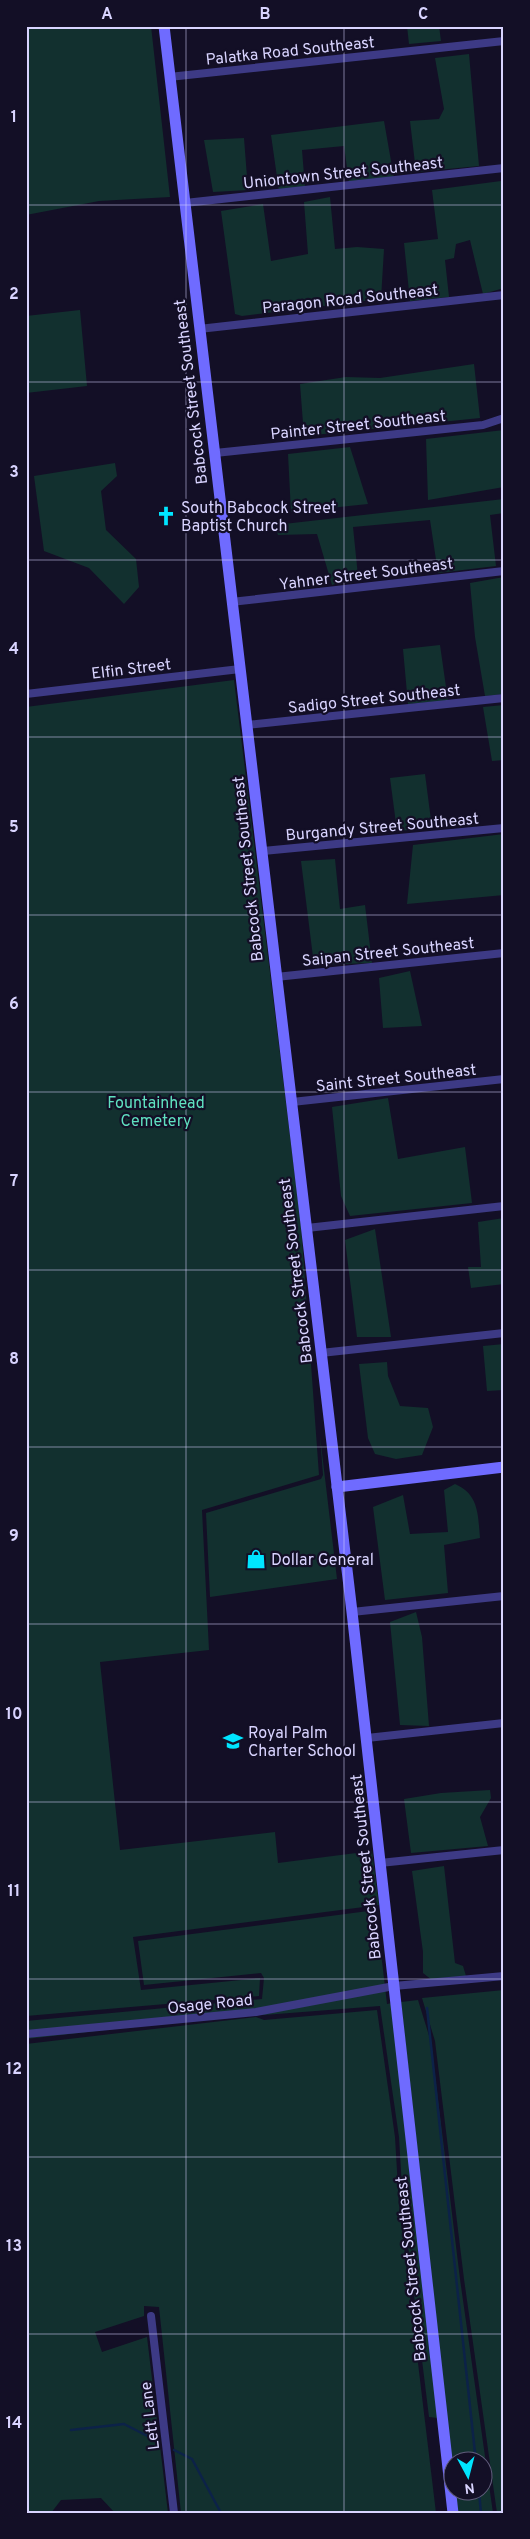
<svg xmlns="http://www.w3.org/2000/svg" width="530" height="2539" font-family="Overpass,sans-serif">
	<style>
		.green { fill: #12302f }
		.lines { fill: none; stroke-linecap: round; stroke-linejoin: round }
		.stream { stroke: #0c2248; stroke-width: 2.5 }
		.street { stroke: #3d3a85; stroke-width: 8 }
		.secondary { stroke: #6f6bff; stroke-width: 11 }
		.grid { fill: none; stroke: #d9d4ff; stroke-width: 1; stroke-opacity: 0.55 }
		.labels { text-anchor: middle; stroke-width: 4.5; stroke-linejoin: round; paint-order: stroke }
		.street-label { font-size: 16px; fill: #d9d4ff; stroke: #130f26 }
		.poi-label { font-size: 16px; fill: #d9d4ff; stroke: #130f26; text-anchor: start }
		.park-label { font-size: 16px; fill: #5fe0c0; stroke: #130f26 }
		.neatline { fill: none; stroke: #d9d4ff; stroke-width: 2 }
		.grid-label { font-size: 16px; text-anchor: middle; font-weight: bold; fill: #d9d4ff }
	</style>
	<rect width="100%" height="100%" fill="#130f26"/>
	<!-- green -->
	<g class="green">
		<path d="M26 26H151L170 197 99 201 26 215Z"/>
		<path d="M407 26H439L441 41 409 44Z"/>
		<path d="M469 54 479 166 416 172 410 121 439 119 444 109 435 58Z"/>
		<path d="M384 121 394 178 349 182 344 146 302 150 305 187 279 191 271 135Z"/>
		<path d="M244 138 248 190 213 192 204 140Z"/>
		<path d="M501 181 504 205V288L483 294 470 240 456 244 454 258 445 260 449 297 410 301 404 243 438 239 432 190Z"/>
		<path d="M330 197 335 249 357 247 384 249 381 299 242 316 235 314 221 211 263 204 271 261 308 254 304 202Z"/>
		<path d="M80 310 87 386 26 393V316Z"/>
		<path d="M474 364 480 418 304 436 300 384 346 377 380 378Z"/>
		<path d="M504 430V487L428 500 426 439Z"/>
		<path d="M350 447 368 504 291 512 288 454Z"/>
		<path d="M115 463 117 476 101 491 106 530 136 559 139 587 124 604 89 568 44 551 34 476Z"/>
		<path d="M504 499V513L490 515 496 566 438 573 430 520 353 527 358 576 332 585 317 534 278 535 275 525Z"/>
		<path d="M504 577V694L485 696 475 637 470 583Z"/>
		<path d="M440 645 448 701 408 704 403 649Z"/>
		<path d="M234 680 301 1225 319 1475 202 1510 209 1650 100 1662 120 1850 275 1832 278 1863 372 1851 379 1905 133 1937 141 1990 260 1978 259 1996 26 2016V707Z"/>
		<path d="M504 705V760L492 761 483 707Z"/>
		<path d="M425 774 432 828 397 831 390 778Z"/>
		<path d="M504 834V895L407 904 413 845Z"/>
		<path d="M335 859 340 909 365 905 372 963 314 965 301 861Z"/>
		<path d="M410 971 422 1026 383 1028 379 978Z"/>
		<path d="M388 1098 398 1159 465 1147 472 1203 350 1216 341 1196 332 1107Z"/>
		<path d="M504 1218V1284L471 1288 468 1267H481L478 1222Z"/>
		<path d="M375 1229 391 1337H357L345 1240Z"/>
		<path d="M504 1344V1390L487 1391 483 1346Z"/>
		<path d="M387 1362 388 1376 400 1406 428 1408 433 1427 422 1455 396 1459 375 1454 368 1438 359 1364Z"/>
		<path d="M320 1436 337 1579 210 1597 206 1513 321 1479 323 1475Z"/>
		<path d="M455 1484C479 1494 478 1515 480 1538L444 1545 448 1593 385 1600 373 1507 403 1495 410 1534 448 1532 444 1490Z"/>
		<path d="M416 1612 422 1637 429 1726 400 1725 390 1622Z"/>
		<path d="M490 1790 491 1798 480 1817 488 1846 411 1853 404 1799 441 1793Z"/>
		<path d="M444 1866 455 1963 463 1966 466 1976 432 1980 423 1973V1952L412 1871Z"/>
		<path d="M376 1910 387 2004 392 2003 438 2418 429 2417 403 2205 399 2137 380 2006 264 2015 255 2013 26 2039V2021L262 1999 264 1978 261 1973 144 1985 138 1941Z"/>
		<path d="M504 1990V2512L497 2513 464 2279 435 2041 422 1998Z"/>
		<path d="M418 2000 431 2042 460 2279 493 2513H458L456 2492H482V2462H452L401 2002Z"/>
		<path d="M377 2010 395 2137 399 2205 436 2513H181L159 2307 144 2306V2316L95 2332 102 2352 147 2337 168 2513H115L101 2498 61 2500 51 2513H26V2420L29 2419 26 2393V2044L256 2017 264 2020Z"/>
	</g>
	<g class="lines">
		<!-- stream -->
		<g class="stream">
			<path d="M427 2008 476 2462"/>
			<path d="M71 2430 124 2424 159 2442"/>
			<path d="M174 2450 192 2459 221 2513"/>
			<path d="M479 2492 481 2513"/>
		</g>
		<!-- street -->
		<g class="street">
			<path d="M169 77 504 41"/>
			<path d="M185 203 504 168"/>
			<path d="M199 329 504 295"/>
			<path d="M215 453 483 425 504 418"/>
			<path d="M231 602 504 571"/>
			<path d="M26 694 240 669"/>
			<path d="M247 725 504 698"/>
			<path d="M263 851 504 828"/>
			<path d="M276 977 504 953"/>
			<path d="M292 1102 504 1079"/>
			<path d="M307 1228 504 1206"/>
			<path d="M321 1353 504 1333"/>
			<path d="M352 1612 504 1596"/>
			<path d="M367 1738 504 1723"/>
			<path d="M380 1863 504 1850"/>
			<path d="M26 2034 256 2012 394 1986 504 1976"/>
			<path d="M151 2316 174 2513"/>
		</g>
		<!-- secondary -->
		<g class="secondary">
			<path d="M164 26 352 1612 453 2513"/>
			<path d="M337 1487 504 1467"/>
		</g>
	</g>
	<!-- grid -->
	<path class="grid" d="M186 26V2513M344 26V2513M26 205H504M26 382H504M26 560H504M26 737H504M26 915H504M26 1092H504M26 1270H504M26 1447H504M26 1624H504M26 1802H504M26 1979H504M26 2157H504M26 2334H504"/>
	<!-- icons -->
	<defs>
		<symbol id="church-bare" viewBox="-9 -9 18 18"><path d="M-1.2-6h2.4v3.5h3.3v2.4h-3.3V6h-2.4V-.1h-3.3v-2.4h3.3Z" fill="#00e5ff" stroke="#130f26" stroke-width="2.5" paint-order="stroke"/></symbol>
		<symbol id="shop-bare" viewBox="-9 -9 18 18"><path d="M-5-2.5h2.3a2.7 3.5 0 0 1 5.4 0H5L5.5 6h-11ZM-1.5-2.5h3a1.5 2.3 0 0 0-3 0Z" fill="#00e5ff" stroke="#130f26" stroke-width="2.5" paint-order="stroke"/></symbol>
		<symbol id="school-bare" viewBox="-9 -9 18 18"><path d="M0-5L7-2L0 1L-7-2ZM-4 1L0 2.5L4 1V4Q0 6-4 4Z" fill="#00e5ff" stroke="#130f26" stroke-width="2.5" paint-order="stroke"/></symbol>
	</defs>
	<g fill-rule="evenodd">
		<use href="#church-bare" x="152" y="502" width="28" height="28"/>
		<use href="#shop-bare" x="242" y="1545" width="28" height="28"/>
		<use href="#school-bare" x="219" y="1727" width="28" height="28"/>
	</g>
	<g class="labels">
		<!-- street labels -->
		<g class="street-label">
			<text transform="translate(290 50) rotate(-6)" y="6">Palatka Road Southeast</text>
			<text transform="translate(343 172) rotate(-6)" y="6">Uniontown Street Southeast</text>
			<text transform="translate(350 298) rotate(-6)" y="6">Paragon Road Southeast</text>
			<text transform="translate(190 392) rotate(-97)" y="6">Babcock Street Southeast</text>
			<text transform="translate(358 424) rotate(-6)" y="6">Painter Street Southeast</text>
			<text transform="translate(366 573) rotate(-7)" y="6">Yahner Street Southeast</text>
			<text transform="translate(131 668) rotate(-7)" y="6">Elfin Street</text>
			<text transform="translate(374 698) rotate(-6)" y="6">Sadigo Street Southeast</text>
			<text transform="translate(382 826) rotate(-5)" y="6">Burgandy Street Southeast</text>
			<text transform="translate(247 869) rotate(-96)" y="6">Babcock Street Southeast</text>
			<text transform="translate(388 951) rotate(-6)" y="6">Saipan Street Southeast</text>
			<text transform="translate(396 1077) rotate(-6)" y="6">Saint Street Southeast</text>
			<text transform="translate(295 1271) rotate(-97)" y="6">Babcock Street Southeast</text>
			<text transform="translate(365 1867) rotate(-96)" y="6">Babcock Street Southeast</text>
			<text transform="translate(210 2003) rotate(-6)" y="6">Osage Road</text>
			<text transform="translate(410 2269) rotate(-96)" y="6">Babcock Street Southeast</text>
			<text transform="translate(149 2416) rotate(-97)" y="6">Lett Lane</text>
		</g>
		<!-- poi labels -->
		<g class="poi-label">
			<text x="181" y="513">South Babcock Street<tspan x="181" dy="18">Baptist Church</tspan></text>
			<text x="271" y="1565">Dollar General</text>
			<text x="248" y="1738">Royal Palm<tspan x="248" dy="18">Charter School</tspan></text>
		</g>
		<!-- park labels -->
		<g class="park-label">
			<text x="156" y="1108">Fountainhead<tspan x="156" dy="18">Cemetery</tspan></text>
		</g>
	</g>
	<!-- border -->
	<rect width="530" height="2539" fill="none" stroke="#130f26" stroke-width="55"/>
	<!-- north arrow -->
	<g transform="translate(468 2476) rotate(173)"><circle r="24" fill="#130f26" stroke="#625e7d"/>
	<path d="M0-4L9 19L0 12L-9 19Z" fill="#00e5ff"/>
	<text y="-8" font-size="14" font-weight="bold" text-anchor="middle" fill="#d9d4ff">N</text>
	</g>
	<rect x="28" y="28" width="474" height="2484" class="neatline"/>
	<g class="grid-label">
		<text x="107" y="19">A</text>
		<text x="265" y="19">B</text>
		<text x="423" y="19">C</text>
		<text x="14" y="122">1</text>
		<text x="14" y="299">2</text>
		<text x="14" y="477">3</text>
		<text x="14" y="654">4</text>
		<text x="14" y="832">5</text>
		<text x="14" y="1009">6</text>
		<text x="14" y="1186">7</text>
		<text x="14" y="1364">8</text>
		<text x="14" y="1541">9</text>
		<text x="14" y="1719">10</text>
		<text x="14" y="1896">11</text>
		<text x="14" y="2074">12</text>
		<text x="14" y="2251">13</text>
		<text x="14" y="2428">14</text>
	</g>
</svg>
